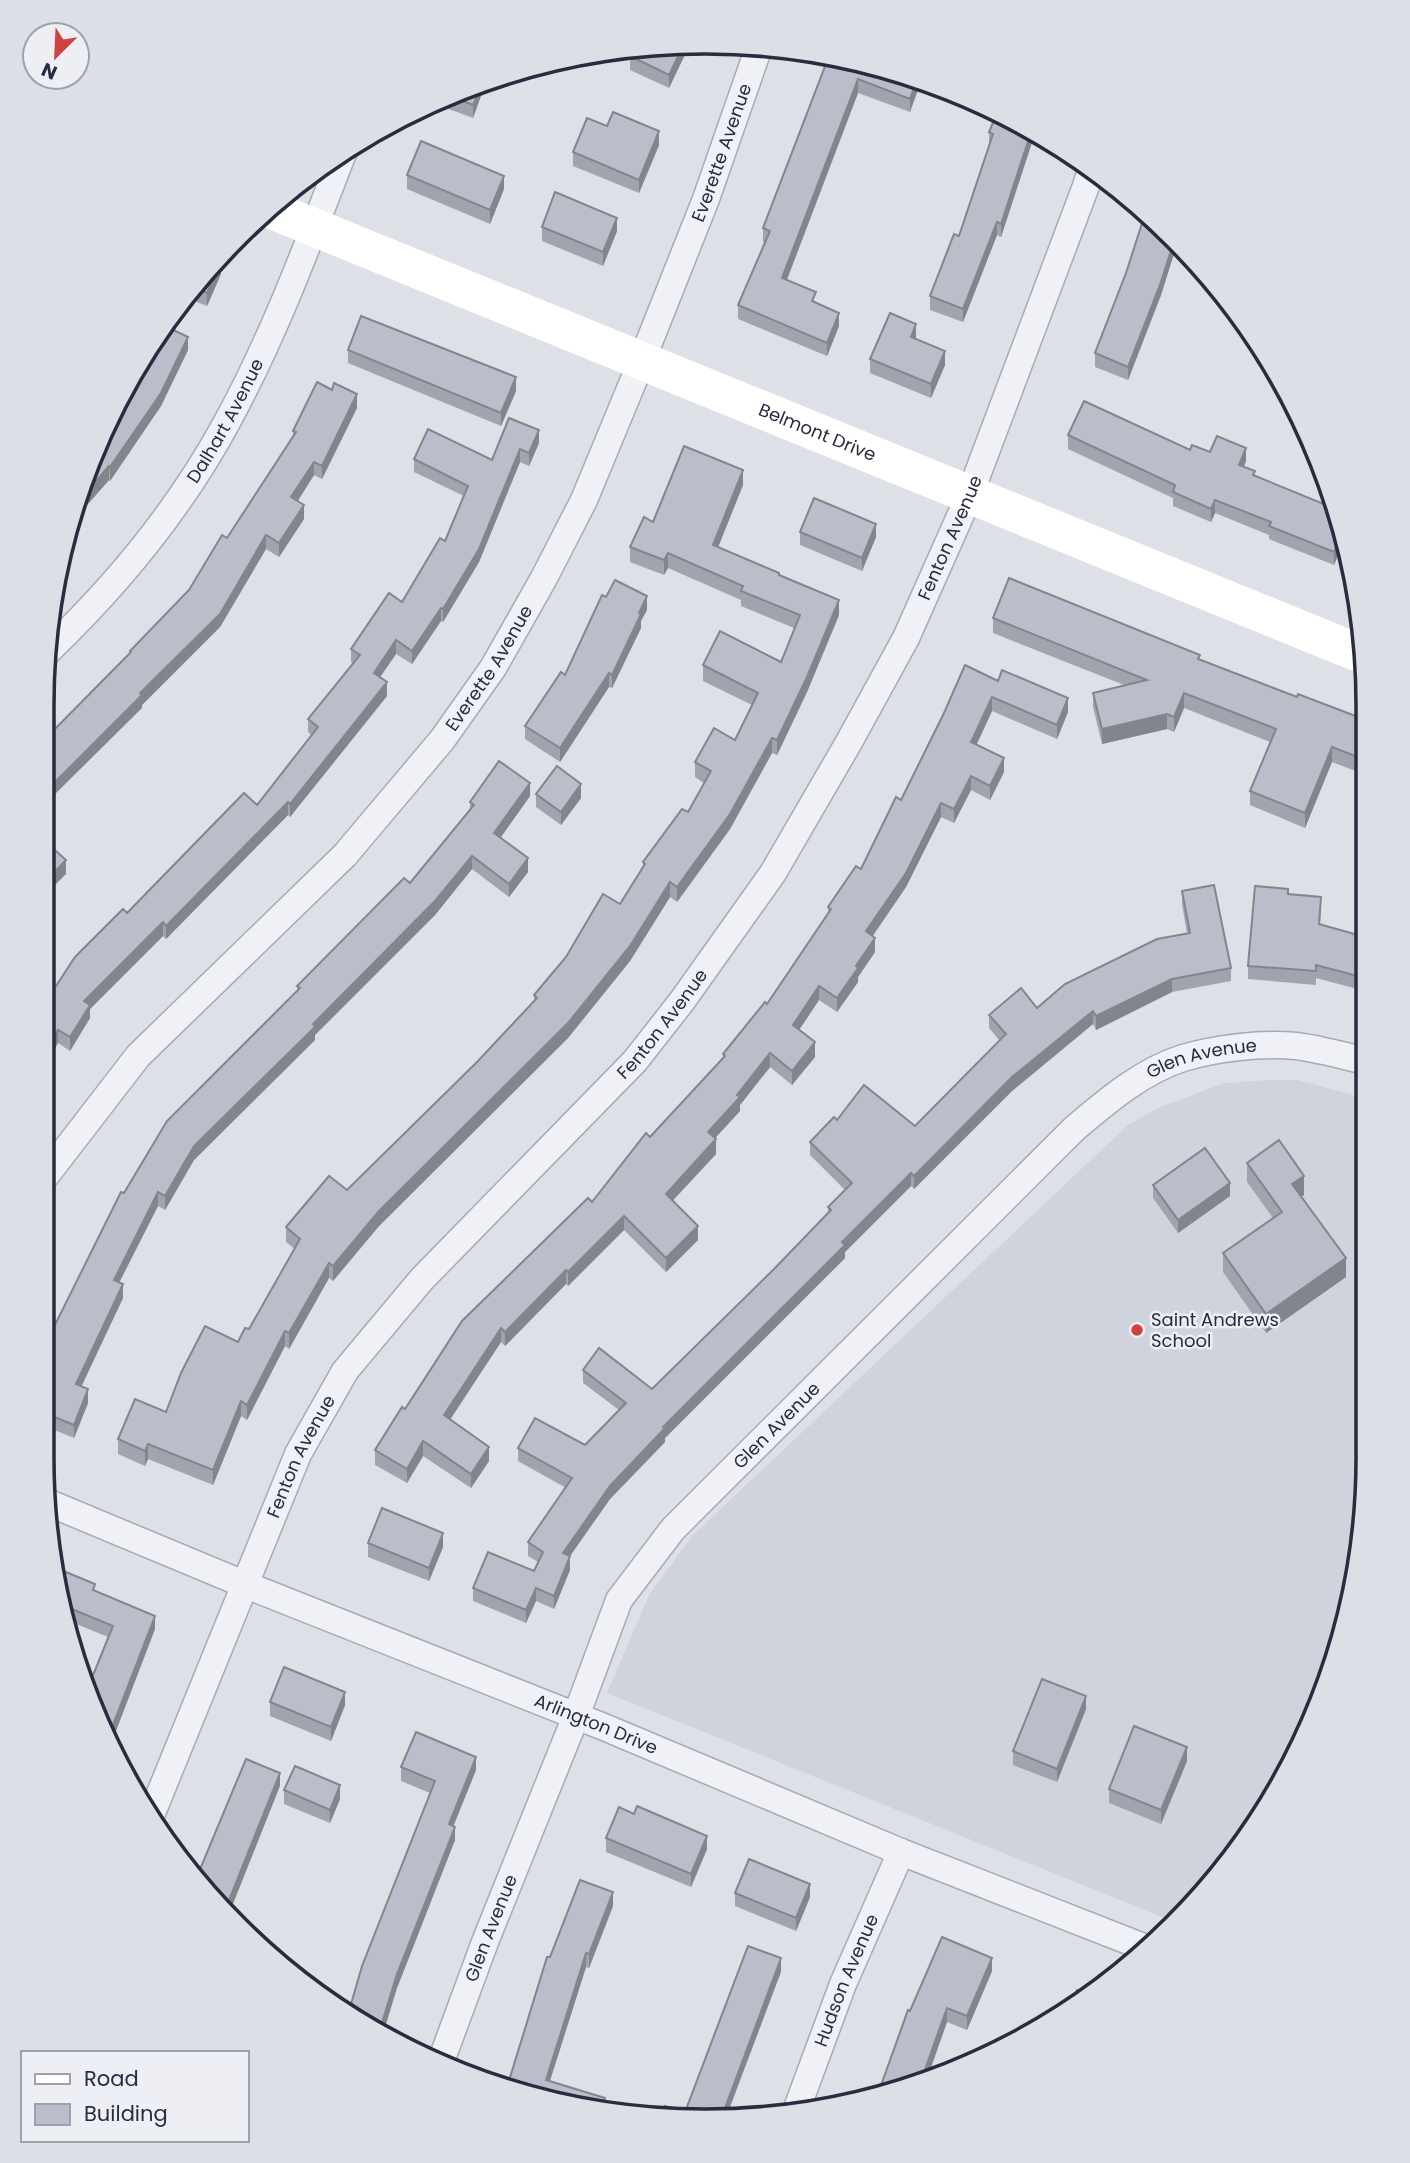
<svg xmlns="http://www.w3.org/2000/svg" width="1410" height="2163" font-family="Poppins,sans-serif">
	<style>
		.built { fill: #d0d2dc }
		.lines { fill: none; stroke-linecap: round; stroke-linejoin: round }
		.street-casing { stroke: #a7aab4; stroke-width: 29 }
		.street { stroke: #f0f1f6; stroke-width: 26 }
		.secondary { stroke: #fff; stroke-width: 38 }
		.wall { fill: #a1a3ae }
		.shaded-wall { fill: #83858d }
		.building { fill: #bbbeca; stroke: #83858d; stroke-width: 2 }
		.poi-dot { fill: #cf4240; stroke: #edeff5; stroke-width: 2.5 }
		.labels { text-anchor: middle; stroke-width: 5; stroke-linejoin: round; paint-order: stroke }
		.street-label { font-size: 18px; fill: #272c3e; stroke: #edeff5 }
		.poi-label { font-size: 18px; fill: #272c3e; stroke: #edeff5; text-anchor: start }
		.rim { fill: none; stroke: #272c3e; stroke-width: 3.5 }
	</style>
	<rect width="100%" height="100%" fill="#dee0e7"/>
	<!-- built -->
	<path class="built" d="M1271 1080H1298L1364 1098 1362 1545 1300 1751 1203 1895 1172 1921 607 1693 650 1593 693 1535 1128 1125 1160 1107 1225 1083Z"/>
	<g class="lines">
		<defs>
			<g id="street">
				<path id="s1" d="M48 651C118 584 181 507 227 422 274 336 308 244 343 153"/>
				<path id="s2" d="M44 1178 138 1056 345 855 442 740 493 668 544 578 584 500 642 360 706 199 759 47"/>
				<path id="s3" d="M49 1503 246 1585 604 1727 901 1852 1141 1946"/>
				<path id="s4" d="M150 1818 298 1454 345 1371 422 1279 635 1061 682 1001 773 873 849 742 906 638 970 494 1086 186 1091 170"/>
				<path id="s5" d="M440 2064 485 1942 576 1716 619 1600 673 1529 1075 1128C1107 1101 1142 1071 1183 1058 1217 1048 1260 1043 1296 1046 1319 1049 1342 1055 1365 1061"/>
				<path id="s6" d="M796 2111 843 1984 901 1852"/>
			</g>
		</defs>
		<!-- street casing -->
		<use href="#street" class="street-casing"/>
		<!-- street -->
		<use href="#street" class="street"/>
		<!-- secondary -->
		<path class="secondary" id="s7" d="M269 209 1366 656"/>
	</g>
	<!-- wall -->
	<g class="wall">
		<path d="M690 44 669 88 630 70V56Z"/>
		<path d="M823 55 918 77 910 112 858 93 787 280 816 302 839 326 827 356 738 319V305L765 243 763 242V228L826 64 823 63Z"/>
		<path d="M486 82 473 118 438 105V101Z"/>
		<path d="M954 94 977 104 954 98Z"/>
		<path d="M607 126 659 145 639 193 573 166V152Z"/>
		<path d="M1036 130 1001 237 997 235 963 322 930 310V296L959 236 989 145V132Z"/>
		<path d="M407 175 504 189 490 224 407 189Z"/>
		<path d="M1146 211 1177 244 1161 295 1128 380 1095 367V353L1126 273Z"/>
		<path d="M542 227 617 231 603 266 542 241Z"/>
		<path d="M207 268 221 274 207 306 187 298Z"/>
		<path d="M916 338V339L945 365 931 398 870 373V359Z"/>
		<path d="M188 350 161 406 110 481 109 480 80 513 110 412Z"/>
		<path d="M348 350 516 391 501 426 348 363Z"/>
		<path d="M357 408 322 479 314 475 298 501 304 519 279 557 266 549 220 627 142 705V708L130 651 189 590 227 538 293 437V431Z"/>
		<path d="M509 418 539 443 529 466 520 462 479 562 443 622 441 621 412 664 396 654 380 677 387 696 290 817 288 815 166 939 163 936 90 1009V1018L70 1051 58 1043 45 1003 127 913 257 805 311 735 308 732V719L353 664 351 662V649L402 602 445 541 464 496 414 472V459L492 460Z"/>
		<path d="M1068 435 1210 452 1246 461 1244 467 1255 475 1346 534V536L1334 565 1269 539V535L1215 513 1211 522 1173 506V498L1068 449Z"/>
		<path d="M743 485 718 547 779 576 839 615 807 692 777 755 772 753 730 829 677 902 670 897 630 961 568 1038 379 1226 333 1281 329 1278 289 1349 285 1346 247 1420 241 1416 213 1485 148 1459 145 1466 118 1454V1439L166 1412 238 1342 249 1329 295 1249 286 1242V1227L347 1190 478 1061 534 1001V995L620 904 643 867V862L688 812 704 783 695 777V762L735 740 752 705 703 681V665L781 662 794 628 741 606V600L668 568 664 575 630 562V547L653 522Z"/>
		<path d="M800 532 876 537 862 571 800 545Z"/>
		<path d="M647 610 641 621V628L612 688 609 687 560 762 525 739V726L565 675Z"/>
		<path d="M993 618 1200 659 1297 697 1366 720V775L1332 762 1305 828 1250 805V791L1270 742 1184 708 1174 732 1167 729 1102 744 1093 707V693L1124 685 993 633Z"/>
		<path d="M998 681 1068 712 1057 739 992 711 977 744 1004 772 990 800 971 790 954 823 941 817 906 887 873 936 875 952 858 977V982L837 1012 819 1000 799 1030 815 1057 792 1085 770 1067 740 1105V1111L715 1138 716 1154 673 1200 698 1240 666 1272 624 1230 568 1286 566 1284 505 1346 501 1342 450 1419 489 1461 471 1488 423 1456 407 1483 375 1465V1450L405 1409 723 1057V1054L767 1004 828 915V907L861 869 901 800Z"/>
		<path d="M536 794 581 798 561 825 536 807Z"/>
		<path d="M530 796 500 838 528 872 509 897 472 869 435 915 315 1035V1040L194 1160 165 1210 158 1206 119 1282 123 1298 81 1386 88 1403 74 1438 42 1425 43 1342 46 1343 124 1193 297 991V986L410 883 470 810V802Z"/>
		<path d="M1182 891 1231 968V981L1172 992 1096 1030 1093 1024 1012 1091 914 1189 911 1186 845 1252V1258L665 1438V1442L610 1499 570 1556V1570L554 1609 536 1601 526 1623 473 1601V1588L534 1571 538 1562 528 1556V1542L566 1488 518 1461V1448L585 1445 619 1410 583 1383V1370L652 1389 775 1268 828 1213V1207L845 1190 810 1155V1142L837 1120 915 1126 1000 1041 989 1028V1015L1037 1008 1187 933 1182 904Z"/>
		<path d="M1288 894 1321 911 1320 925 1365 937V991L1316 978V985L1248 979V966Z"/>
		<path d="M1247 1163 1304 1195 1301 1196 1346 1277 1266 1333 1223 1272V1253L1273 1218 1247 1182Z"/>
		<path d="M1153 1185 1230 1196 1178 1233 1153 1198Z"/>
		<path d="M368 1543 443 1547 429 1581 368 1557Z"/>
		<path d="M61 1576 95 1591 155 1629 112 1741 87 1690 108 1637 69 1621Z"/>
		<path d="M270 1702 345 1705 331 1741 270 1716Z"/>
		<path d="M1086 1709 1057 1782 1013 1765V1751Z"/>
		<path d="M1187 1761 1161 1824 1109 1803V1789Z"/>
		<path d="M401 1767 476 1770 453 1826 455 1840 397 1988 430 1793 401 1781Z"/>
		<path d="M284 1790 340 1799 330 1823 284 1804Z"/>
		<path d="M634 1814 707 1849 691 1887 606 1852V1838Z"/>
		<path d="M735 1893 810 1897 796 1931 735 1906Z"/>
		<path d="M613 1906 589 1968 586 1967 550 2081 605 2106 508 2084 550 1957Z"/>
		<path d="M992 1971 967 2030 947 2022 929 2073 879 2091 910 2011Z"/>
	</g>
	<!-- shaded-wall -->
	<g class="shaded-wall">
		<path d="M684 44H690L669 88V75Z"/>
		<path d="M918 77 922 79 910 112V99Z"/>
		<path d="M858 79V93L782 292V278Z"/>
		<path d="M486 82 473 118V105L481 85Z"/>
		<path d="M1032 129 1036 130 1001 237V224Z"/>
		<path d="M659 131V145L639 193V180Z"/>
		<path d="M504 176V189L490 224V210Z"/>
		<path d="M617 218V231L603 266V252Z"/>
		<path d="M997 222V235L963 322V309Z"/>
		<path d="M1174 241 1177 244 1161 295 1128 380V367Z"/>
		<path d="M221 261V274L207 306V293Z"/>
		<path d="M839 313V326L827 356V343Z"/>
		<path d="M916 324V338L911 350V337Z"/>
		<path d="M188 337V350L161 406 110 481V467Z"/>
		<path d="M945 351V365L931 398V384Z"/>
		<path d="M516 377V391L501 426V413Z"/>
		<path d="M357 394V408L322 479V466Z"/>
		<path d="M539 430V443L529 466V453Z"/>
		<path d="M1246 448V461L1239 478V465Z"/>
		<path d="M520 449V462L479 562 443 622V609Z"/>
		<path d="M314 462V475L291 511V497Z"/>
		<path d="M109 466V480L80 513 86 493Z"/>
		<path d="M743 470V485L713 560V545Z"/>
		<path d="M1215 500V513L1211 522V509Z"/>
		<path d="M304 505V519L279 557V543Z"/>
		<path d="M876 524V537L862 571V558Z"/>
		<path d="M1343 528 1346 536 1334 565V552Z"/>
		<path d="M266 535V549L220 627 142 705V708L46 803 47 790 140 693Z"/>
		<path d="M668 553V568L664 575V560Z"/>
		<path d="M647 596V610L641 621V628L612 688V675Z"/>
		<path d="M839 600V615L807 692 777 755V740Z"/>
		<path d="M441 608V621L412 664V651Z"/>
		<path d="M396 640V654L374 686V673Z"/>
		<path d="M609 673V687L560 762V748Z"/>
		<path d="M387 682V696L290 817V804Z"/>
		<path d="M1184 693V708L1174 732V717Z"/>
		<path d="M992 697V711L971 756V742Z"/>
		<path d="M1068 698V712L1057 739V725Z"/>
		<path d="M1167 714V729L1102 744V729Z"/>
		<path d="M772 738V753L730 829 677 902V887Z"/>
		<path d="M1332 747V762L1305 828V813Z"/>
		<path d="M1004 758V772L990 800V786Z"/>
		<path d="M971 776V790L954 823V809Z"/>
		<path d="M530 783V796L494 847V833Z"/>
		<path d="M581 784V798L561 825V812Z"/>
		<path d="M288 802V815L166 939V926Z"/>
		<path d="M941 803V817L906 887 866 945V931Z"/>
		<path d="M472 856V869L435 915 315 1035V1040L194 1160 165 1210V1196L194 1146 313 1024Z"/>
		<path d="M528 858V872L509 897V884Z"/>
		<path d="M66 860V874L46 894V881Z"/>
		<path d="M670 882V897L630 961 568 1038 379 1226 333 1281V1266L379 1211Z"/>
		<path d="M163 922V936L90 1009V1018L70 1051V1037L84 1001Z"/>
		<path d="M875 938V952L858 977V982L837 1012V998L856 966Z"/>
		<path d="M1172 979V992L1096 1030V1016Z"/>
		<path d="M819 986V1000L793 1039V1025Z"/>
		<path d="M1093 1011V1024L1012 1091 914 1189V1176L1012 1077Z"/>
		<path d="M58 1030V1043L45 1067V1054Z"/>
		<path d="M815 1042V1057L792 1085V1071Z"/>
		<path d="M770 1053V1067L740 1105V1111L708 1146V1132Z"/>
		<path d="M716 1139V1154L666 1208V1194Z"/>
		<path d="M911 1173V1186L845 1252V1258L665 1438V1442L610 1499 563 1566V1553L610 1486 663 1427Z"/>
		<path d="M1304 1176V1195L1292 1203V1184Z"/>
		<path d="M1230 1183V1196L1178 1233V1220Z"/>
		<path d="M158 1192V1206L114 1293V1280Z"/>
		<path d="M624 1216V1230L568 1286V1272Z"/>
		<path d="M698 1226V1240L666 1272V1258Z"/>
		<path d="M1346 1258V1277L1266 1333V1314Z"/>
		<path d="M329 1263V1278L289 1349V1333Z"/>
		<path d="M566 1270V1284L505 1346V1332Z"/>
		<path d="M123 1284V1298L76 1398V1384Z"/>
		<path d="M501 1328V1342L444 1429V1415Z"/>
		<path d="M285 1331V1346L247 1420V1405Z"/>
		<path d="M88 1389V1403L74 1438V1425Z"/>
		<path d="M241 1401V1416L213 1485V1470Z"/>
		<path d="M423 1441V1456L407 1483V1469Z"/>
		<path d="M148 1444V1459L145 1466V1451Z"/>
		<path d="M489 1447V1461L471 1488V1474Z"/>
		<path d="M443 1533V1547L429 1581V1568Z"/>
		<path d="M570 1556V1570L554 1609V1596Z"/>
		<path d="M536 1588V1601L526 1623V1610Z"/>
		<path d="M155 1616V1629L112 1741 109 1735Z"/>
		<path d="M345 1692V1705L331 1741V1727Z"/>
		<path d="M1086 1696V1709L1057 1782V1769Z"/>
		<path d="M1187 1747V1761L1161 1824V1810Z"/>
		<path d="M476 1757V1770L449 1837V1824Z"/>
		<path d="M280 1773V1786L231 1909 227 1905Z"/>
		<path d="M340 1785V1799L330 1823V1810Z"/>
		<path d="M455 1827V1840L397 1988 384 2031 380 2029 397 1974Z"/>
		<path d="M707 1836V1849L691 1887V1874Z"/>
		<path d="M810 1884V1897L796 1931V1918Z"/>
		<path d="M613 1892V1906L589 1968V1954Z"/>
		<path d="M586 1953V1967L546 2093V2080Z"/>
		<path d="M781 1958V1972L727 2115 722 2116Z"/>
		<path d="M992 1958V1971L967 2030V2016Z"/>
		<path d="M947 2008V2022L929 2073 923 2075Z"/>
	</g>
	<!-- building -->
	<g class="building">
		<path d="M662 43 684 44 669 75 630 56 634 48Z"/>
		<path d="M829 56 918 77 910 99 858 79 782 278 816 292 812 301 839 313 827 343 738 305 770 231 763 228Z"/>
		<path d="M481 85 473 105 450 96Z"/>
		<path d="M613 112 659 131 639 180 573 152 587 118 607 126Z"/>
		<path d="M997 113 1032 129 1001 224 997 222 963 309 930 296 954 234 959 236 993 134 989 132Z"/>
		<path d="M421 141 504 176 490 210 407 175Z"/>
		<path d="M555 192 617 218 603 252 542 227Z"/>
		<path d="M1146 211 1174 241 1161 282 1128 367 1095 353 1126 273Z"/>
		<path d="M216 259 221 261 207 293 194 287 207 268Z"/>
		<path d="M890 313 916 324 911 337 945 351 931 384 870 359Z"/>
		<path d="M361 316 516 377 501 413 348 350Z"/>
		<path d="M167 327 188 337 161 393 110 467 109 466 86 493 110 412Z"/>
		<path d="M317 382 332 390 334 383 357 394 322 466 314 462 291 497 304 505 279 543 266 535 220 614 140 693 142 695 47 790V737L131 652 130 651 189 590 222 535 227 538 296 432 293 431Z"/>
		<path d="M1084 401 1190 450 1192 445 1210 452 1217 436 1246 448 1239 465 1255 471 1253 475 1336 509 1343 528 1334 552 1269 526 1271 522 1215 500 1211 509 1173 492 1175 485 1068 435Z"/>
		<path d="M509 418 539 430 529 453 520 449 479 549 443 609 441 608 412 651 396 640 374 673 387 682 290 804 288 802 166 926 163 922 84 1001 90 1005 70 1037 58 1030 45 1054V1003L75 957 123 909 127 913 244 793 257 805 318 727 308 719 360 655 351 649 389 593 402 602 440 538 445 541 468 486 414 459 428 429 492 460Z"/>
		<path d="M684 446 743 470 713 545 779 573V575L839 600 807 677 777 740 772 738 730 814 677 887 670 882 630 946 568 1023 379 1211 333 1266 329 1263 289 1333 285 1331 247 1405 241 1401 213 1470 148 1444 145 1451 118 1439 135 1399 166 1412 181 1373 205 1326 238 1342 245 1328 249 1329 300 1239 286 1227 329 1176 347 1190 478 1061 537 998 534 995 566 957 603 894 620 904 645 864 643 862 682 809 688 812 711 771 695 762 714 728 735 740 758 693 703 665 720 631 781 662 800 615 741 591 743 586 668 553 664 560 630 547 644 517 653 522Z"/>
		<path d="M814 498 876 524 862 558 800 532Z"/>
		<path d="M1009 578 1200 655 1198 659 1297 697 1298 694 1366 720V760L1332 747 1305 813 1250 791 1276 729 1184 693 1174 717 1167 714 1102 729 1093 693 1147 680 993 618Z"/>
		<path d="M615 580 647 596 639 613 641 614 612 675 609 673 560 748 525 726 561 672 565 675 602 595 606 597Z"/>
		<path d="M965 665 998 681 1002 670 1068 698 1057 725 992 697 971 742 1004 758 990 786 971 776 954 809 941 803 906 873 866 931 875 938 856 966 858 968 837 998 819 986 793 1025 815 1042 792 1071 770 1053 737 1095 740 1097 708 1132 716 1139 666 1194 698 1226 666 1258 624 1216 568 1272 566 1270 505 1332 501 1328 444 1415 489 1447 471 1474 423 1441 407 1469 375 1450 402 1407 405 1409 462 1321 588 1198 592 1202 646 1133 650 1137 725 1056 723 1054 765 1002 767 1004 831 909 828 907 856 866 861 869 896 797 901 800 944 713Z"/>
		<path d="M499 761 530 783 494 833 528 858 509 884 472 856 435 901 313 1024 315 1027 194 1146 165 1196 158 1192 114 1280 123 1284 76 1384 88 1389 74 1425 42 1412 43 1342 46 1343 121 1192 124 1193 167 1121 300 988 297 986 404 878 410 883 474 805 470 802Z"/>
		<path d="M557 766 581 784 561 812 536 794Z"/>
		<path d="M46 842 66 860 46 881Z"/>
		<path d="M1214 885 1231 968 1172 979 1096 1016 1093 1011 1012 1077 914 1176 911 1173 842 1242 845 1245 663 1427 665 1428 610 1486 563 1553 570 1556 554 1596 536 1588 526 1610 473 1588 488 1552 534 1571 543 1552 528 1542 572 1478 518 1448 535 1418 585 1445 626 1403 583 1370 599 1348 652 1389 775 1268 831 1210 828 1207 852 1183 810 1142 834 1117 837 1120 864 1085 915 1126 1006 1034 989 1015 1021 988 1037 1008 1065 984 1157 939 1190 933 1182 891Z"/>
		<path d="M1255 886 1288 889V894L1321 897 1319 924 1365 937V978L1316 965V971L1248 966Z"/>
		<path d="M1279 1140 1304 1176 1292 1184 1346 1258 1266 1314 1223 1253 1282 1212 1247 1163Z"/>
		<path d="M1205 1148 1230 1183 1178 1220 1153 1185Z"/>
		<path d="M382 1508 443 1533 429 1568 368 1543Z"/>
		<path d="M66 1572 95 1584 93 1590 155 1616 109 1735 87 1690 113 1626 67 1607 61 1576 64 1577Z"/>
		<path d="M284 1667 345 1692 331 1727 270 1702Z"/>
		<path d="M1042 1679 1086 1696 1057 1769 1013 1751Z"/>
		<path d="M1134 1726 1187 1747 1161 1810 1109 1789Z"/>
		<path d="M416 1732 476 1757 449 1824 455 1827 397 1974 380 2029 349 2011 362 1966 435 1781 401 1767Z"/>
		<path d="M246 1759 280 1773 227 1905 198 1874Z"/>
		<path d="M295 1766 340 1785 330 1810 284 1790Z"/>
		<path d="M637 1806 707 1836 691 1874 606 1838 619 1807 634 1814Z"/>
		<path d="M749 1859 810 1884 796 1918 735 1893Z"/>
		<path d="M580 1880 613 1892 589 1954 586 1953 546 2080 605 2098 603 2106 508 2084 547 1957H550Z"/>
		<path d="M942 1937 992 1958 967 2016 947 2008 923 2075 879 2091 908 2010 910 2011Z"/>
		<path d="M748 1946 781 1958 722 2116 661 2120 665 2106 685 2112Z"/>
		<path d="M1077 1990 1084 1993 1071 2004Z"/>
	</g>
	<!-- markers -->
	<circle class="poi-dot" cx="1137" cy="1330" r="7"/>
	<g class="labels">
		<!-- street labels -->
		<g class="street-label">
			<text dy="6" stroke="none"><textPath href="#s2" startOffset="1246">Everette Avenue</textPath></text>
			<text dy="6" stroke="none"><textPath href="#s1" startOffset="292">Dalhart Avenue</textPath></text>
			<text dy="6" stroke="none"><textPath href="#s7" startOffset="592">Belmont Drive</textPath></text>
			<text dy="6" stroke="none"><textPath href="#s4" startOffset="1526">Fenton Avenue</textPath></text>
			<text dy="6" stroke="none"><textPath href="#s2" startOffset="679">Everette Avenue</textPath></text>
			<text dy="6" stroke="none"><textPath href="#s4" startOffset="959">Fenton Avenue</textPath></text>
			<text dy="6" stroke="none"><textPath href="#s5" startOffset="1302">Glen Avenue</textPath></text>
			<text dy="6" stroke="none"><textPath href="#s5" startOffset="733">Glen Avenue</textPath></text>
			<text dy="6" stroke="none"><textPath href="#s4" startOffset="392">Fenton Avenue</textPath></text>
			<text dy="6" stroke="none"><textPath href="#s3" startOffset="590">Arlington Drive</textPath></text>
			<text dy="6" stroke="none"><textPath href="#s5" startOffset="145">Glen Avenue</textPath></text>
			<text dy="6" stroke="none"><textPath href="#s6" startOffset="140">Hudson Avenue</textPath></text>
		</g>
		<!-- poi labels -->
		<g class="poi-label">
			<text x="1151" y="1326">Saint Andrews<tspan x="1151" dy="21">School</tspan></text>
		</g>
	</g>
	<!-- crop -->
	<path d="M0 0H1410V2163H0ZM705 54H705A651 651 0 0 1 1356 705V1458A651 651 0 0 1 705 2109H705A651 651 0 0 1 54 1458V705A651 651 0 0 1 705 54Z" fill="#dddfe6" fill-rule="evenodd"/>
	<path class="rim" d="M705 54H705A651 651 0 0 1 1356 705V1458A651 651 0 0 1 705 2109H705A651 651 0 0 1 54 1458V705A651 651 0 0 1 705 54Z"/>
	<!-- legend -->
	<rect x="21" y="2051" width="228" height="91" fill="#edeff5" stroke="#9ea1ac" stroke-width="2"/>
	<rect x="35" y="2074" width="35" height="10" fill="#ffffff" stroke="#9ea1ac" stroke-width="2"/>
	<text x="84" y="2086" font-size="21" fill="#272c3e">Road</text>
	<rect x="35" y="2104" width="35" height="21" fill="#bbbeca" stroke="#9ea1ac" stroke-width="2"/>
	<text x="84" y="2121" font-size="21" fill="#272c3e">Building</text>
	<!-- north arrow -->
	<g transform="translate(56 56) rotate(204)"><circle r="33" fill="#edeff5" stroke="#9ea1ac" stroke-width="2"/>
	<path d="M0-5L12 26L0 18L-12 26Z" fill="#cf4240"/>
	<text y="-10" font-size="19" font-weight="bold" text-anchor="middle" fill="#272c3e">N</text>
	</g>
</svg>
